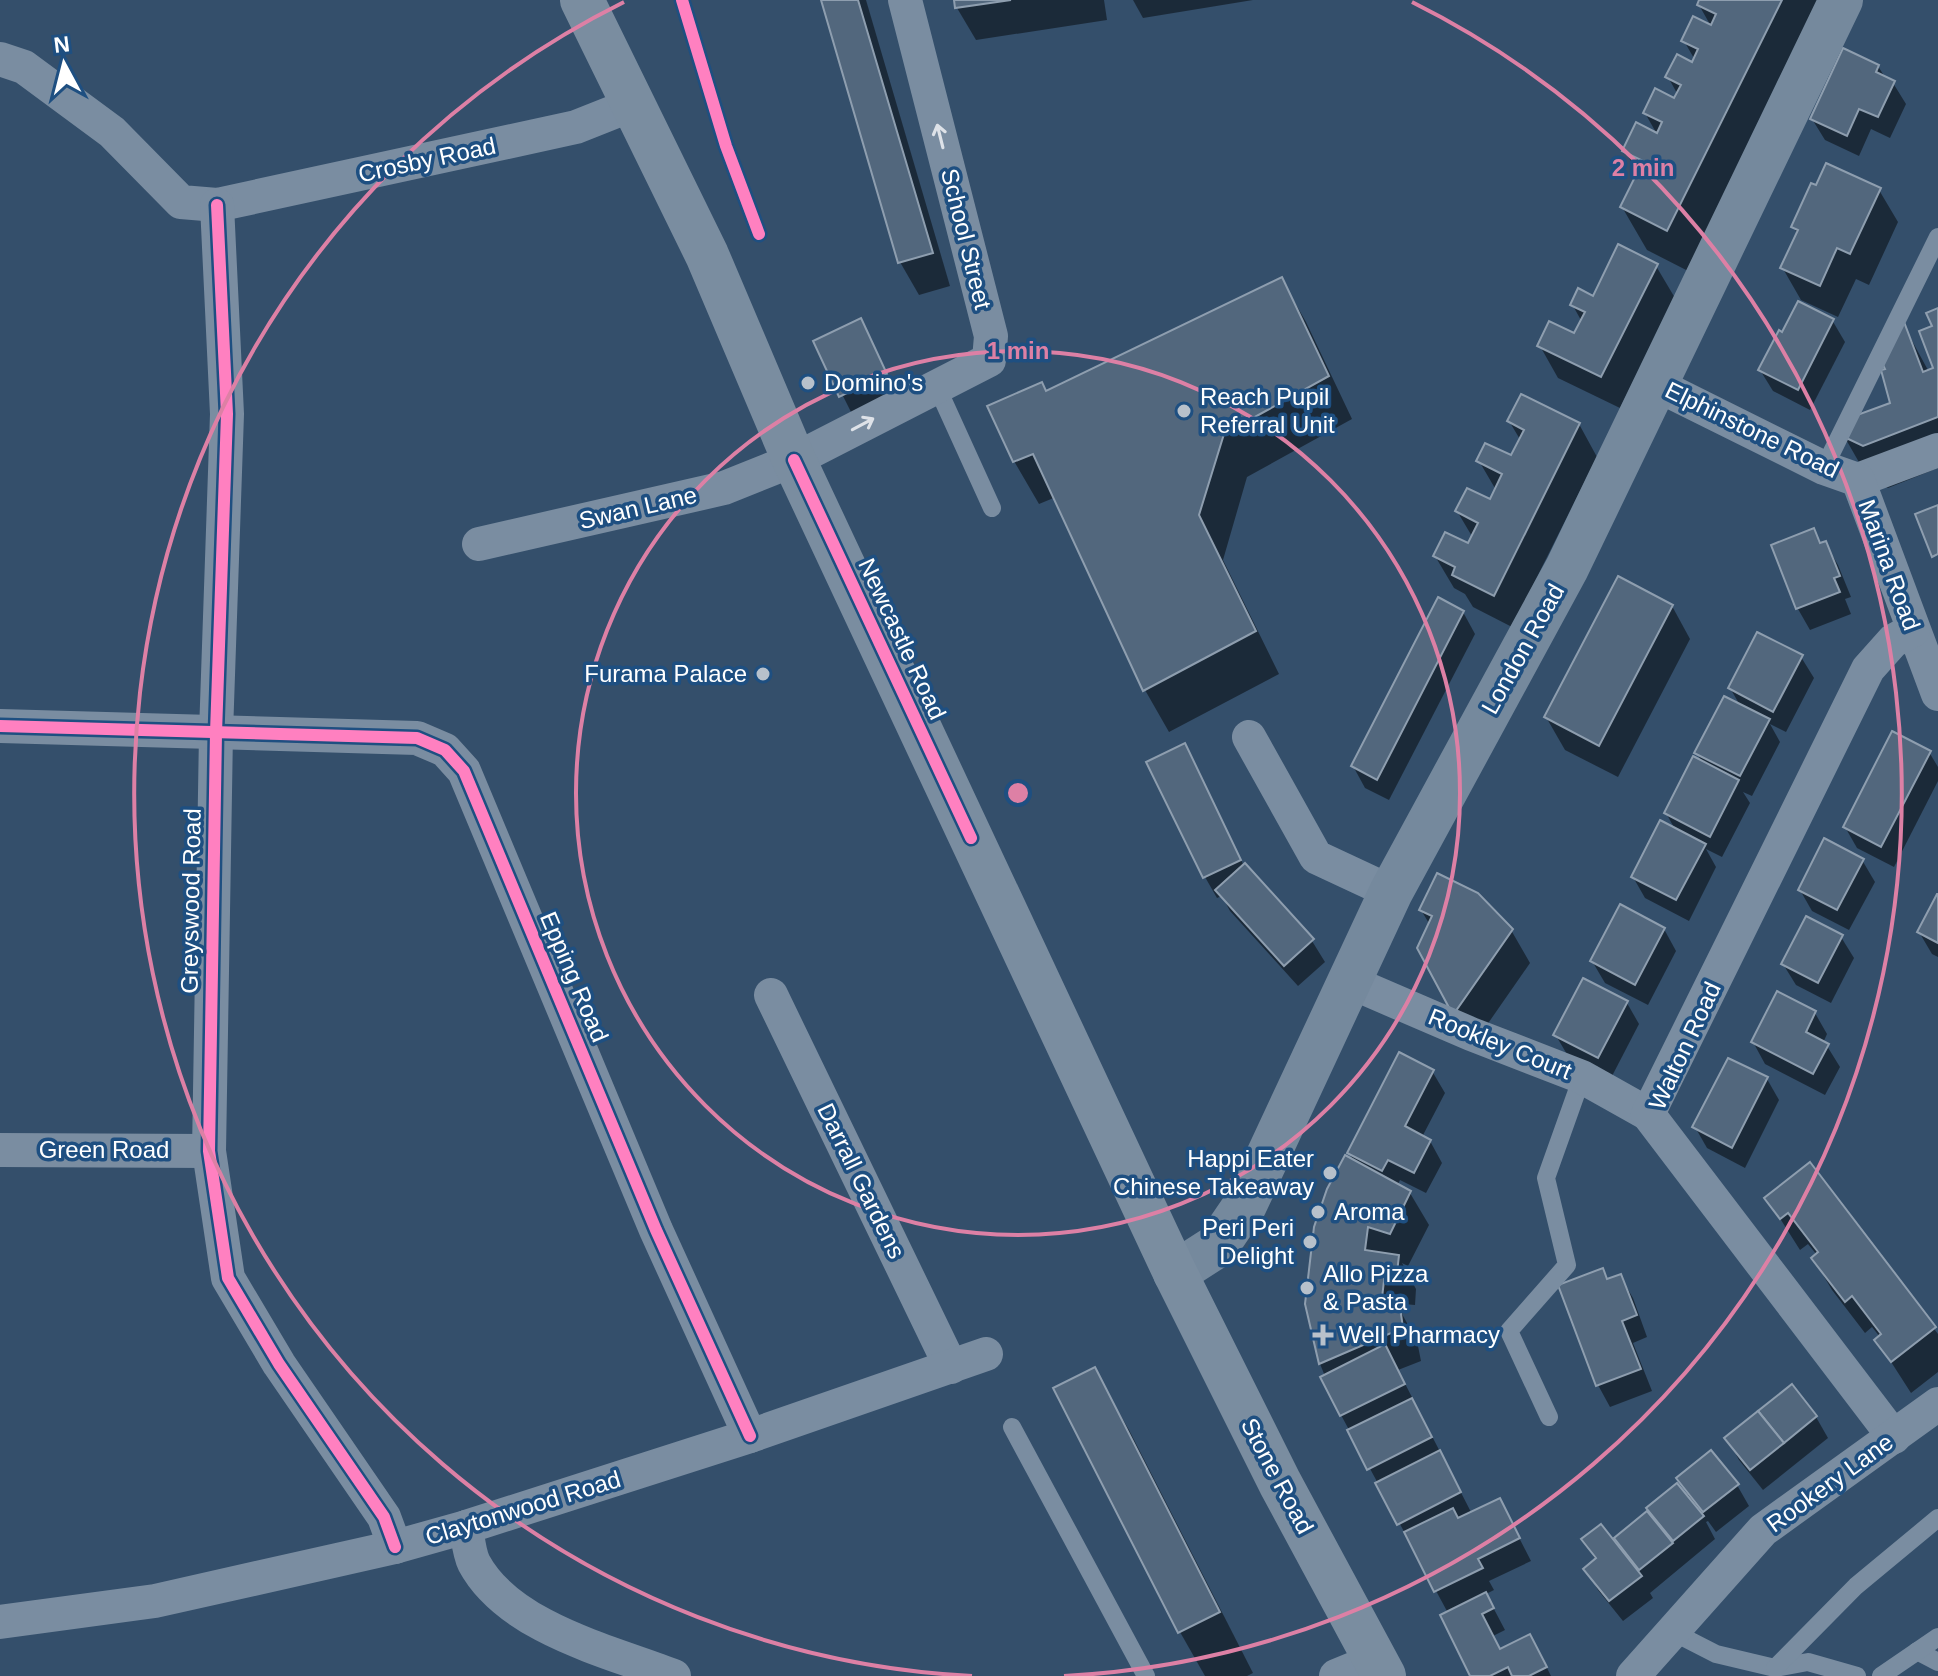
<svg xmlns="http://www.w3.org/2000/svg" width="1938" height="1676" font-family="Arial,sans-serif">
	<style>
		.shadow { fill: #0007 }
		.building { fill: #52677d; stroke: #8e9eaf; stroke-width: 2 }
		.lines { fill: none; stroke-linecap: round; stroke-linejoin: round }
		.service { stroke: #7a8da1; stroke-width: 18 }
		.minor { stroke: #7a8da1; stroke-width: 34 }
		.secondary { stroke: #75899d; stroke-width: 44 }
		.trunk { stroke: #7a8da0; stroke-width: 44 }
		.cycleway-casing { stroke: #1e4f81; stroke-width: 17 }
		.cycleway { stroke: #ff80c0; stroke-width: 12 }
		.oneway { stroke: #dee2e8 }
		.ring { fill: none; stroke: #dd80a5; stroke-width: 4 }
		.poi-dot { fill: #b8c1cb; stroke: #1e4f81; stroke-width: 3 }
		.labels { text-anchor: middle; stroke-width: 7; stroke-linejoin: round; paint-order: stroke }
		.street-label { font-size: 24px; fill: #fff; stroke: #1e4f81 }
		.poi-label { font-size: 24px; fill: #fff; stroke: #1e4f81; text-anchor: start }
		.centre { fill: #dd80a5; stroke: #1e4f81; stroke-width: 4 }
		.ring-label { font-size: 24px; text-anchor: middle; font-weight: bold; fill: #dd80a5; stroke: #1e4f81; stroke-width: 7; stroke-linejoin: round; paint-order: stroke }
	</style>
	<rect width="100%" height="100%" fill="#344f6b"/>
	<!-- shadow -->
	<g class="shadow">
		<path d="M823 0H866L950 286 919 295 900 262Z"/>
		<path d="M956 0H1104L1107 20 976 40 957 8Z"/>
		<path d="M1133 0H1253L1143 18Z"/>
		<path d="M1701 0H1827L1692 273 1647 250 1622 207 1639 175 1625 151 1658 136 1645 113 1675 101 1678 95 1668 77 1695 60 1684 41 1712 28 1699 5Z"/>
		<path d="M1878 66 1886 79 1893 83 1906 104 1890 138 1871 129 1859 156 1825 140 1812 119Z"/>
		<path d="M1879 190 1898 222 1869 285 1856 279 1838 317 1801 300 1782 267 1798 235 1793 226Z"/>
		<path d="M1656 266 1675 298 1620 408 1558 378 1540 346 1575 336 1582 322 1572 304 1594 298Z"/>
		<path d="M1282 280 1306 322 1352 419 1247 477 1223 560 1279 674 1169 732 1145 690 1056 497 1039 504 1014 461 1046 392Z"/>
		<path d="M1938 310V468L1888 488 1868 478 1844 436 1857 418 1893 404 1887 371 1904 326 1929 372 1936 370 1934 327Z"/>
		<path d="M1832 320 1845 342 1810 410 1773 391 1760 370Z"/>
		<path d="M860 321 898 396 854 418 816 342Z"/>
		<path d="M1509 421 1579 424 1597 457 1512 627 1473 607 1465 594 1454 588 1435 556 1468 546 1473 538 1457 511 1491 502 1496 490 1479 461 1512 458 1521 441Z"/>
		<path d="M1814 530 1822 545 1825 543 1838 565 1851 597 1845 599 1851 614 1810 630 1798 609 1773 546Z"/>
		<path d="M1672 606 1690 639 1618 777 1565 750 1546 717Z"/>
		<path d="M1463 612 1475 634 1389 800 1365 788 1353 766Z"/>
		<path d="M1801 657 1814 678 1786 732 1770 724 1780 742 1752 796 1743 792 1750 803 1722 857 1706 849 1716 867 1689 921 1645 898 1633 877 1676 831 1666 813 1703 764 1697 753 1741 707 1730 688Z"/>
		<path d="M1184 746 1243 864 1312 941 1325 962 1298 986 1230 911 1222 896 1217 898 1205 877Z"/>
		<path d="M1929 752 1938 767V781L1894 867 1857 848 1845 827Z"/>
		<path d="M1862 860 1875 882 1849 930 1812 911 1800 890Z"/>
		<path d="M1938 897V957L1932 954 1919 932Z"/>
		<path d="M1421 910 1511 930 1530 963 1473 1045 1455 1014 1430 925Z"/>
		<path d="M1664 929 1676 951 1648 1005 1605 983 1592 961Z"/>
		<path d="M1841 937 1854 958 1831 1003 1796 985 1783 964Z"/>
		<path d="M1627 1003 1639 1024 1611 1078 1568 1056 1555 1034Z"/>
		<path d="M1815 1013 1827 1034 1823 1043 1827 1046 1840 1067 1825 1095 1765 1064 1753 1042Z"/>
		<path d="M1432 1071 1445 1093 1422 1137 1430 1141 1442 1163 1426 1193 1400 1180 1397 1186 1410 1193 1429 1225 1408 1266 1402 1263 1416 1289 1415 1305 1403 1304 1402 1314 1417 1341 1421 1361 1398 1370 1472 1514 1511 1522 1531 1561 1489 1581 1494 1590 1486 1594 1505 1630 1493 1636 1500 1651 1542 1658 1551 1676H1473L1448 1613 1341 1415 1320 1364 1307 1304 1355 1163 1349 1153Z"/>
		<path d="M1767 1079 1779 1100 1745 1168 1707 1148 1695 1127Z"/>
		<path d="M1810 1165 1938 1334V1372L1911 1393 1877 1340 1880 1337 1872 1327 1865 1333 1832 1290 1813 1258 1817 1255 1808 1244 1800 1250 1767 1198Z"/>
		<path d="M1620 1276 1633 1298 1647 1337 1633 1343 1652 1391 1610 1407 1598 1385 1608 1281Z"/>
		<path d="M1094 1370 1129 1430 1253 1673 1247 1676H1205L1180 1632 1056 1389Z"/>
		<path d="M1816 1417 1828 1438 1763 1490 1739 1460 1727 1438Z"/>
		<path d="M1678 1478 1737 1485 1749 1506 1716 1532 1708 1521 1706 1522 1715 1539 1650 1593 1653 1598 1623 1621 1598 1590 1586 1569 1595 1559 1584 1540 1613 1542 1677 1486 1686 1496 1688 1495Z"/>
	</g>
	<!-- building -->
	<g class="building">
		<path d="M821 0H858L933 253 898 263Z"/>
		<path d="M954 0H1011L955 8Z"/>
		<path d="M1699 0H1782L1667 231 1620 207 1643 161 1622 151 1636 122 1657 133 1662 122 1643 113 1655 88 1674 98 1681 85 1665 77 1677 54 1692 62 1698 49 1681 41 1693 16 1711 25 1716 14 1697 5Z"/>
		<path d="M1843 48 1879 65 1876 72 1895 81 1878 117 1859 109 1847 136 1810 119Z"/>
		<path d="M1826 163 1881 188 1850 254 1837 248 1820 286 1780 268 1798 230 1791 227 1811 183 1816 185Z"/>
		<path d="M1618 244 1658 264 1601 377 1537 346 1549 321 1574 333 1585 312 1570 305 1578 288 1593 296Z"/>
		<path d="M1282 277 1329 376 1224 434 1199 515 1256 631 1143 691 1033 454 1013 462 987 406 1042 382 1046 391Z"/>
		<path d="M1798 301 1834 319 1798 390 1758 370 1779 330 1782 332Z"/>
		<path d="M1938 308V417L1863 446 1842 436 1857 415 1890 403 1881 370 1885 369 1882 363 1904 322 1923 372 1933 368 1919 331 1932 326 1926 313Z"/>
		<path d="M861 318 887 374 839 397 813 341Z"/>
		<path d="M1521 394 1580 423 1494 596 1452 575 1455 567 1433 556 1445 532 1468 543 1478 523 1455 511 1467 488 1490 499 1502 474 1476 461 1485 443 1511 455 1524 430 1507 421Z"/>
		<path d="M1938 505V554L1932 557 1915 514Z"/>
		<path d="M1814 528 1820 543 1826 541 1840 576 1834 578 1840 592 1796 609 1771 545Z"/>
		<path d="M1618 576 1673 605 1599 746 1544 717Z"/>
		<path d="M1438 597 1464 611 1377 780 1351 766Z"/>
		<path d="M1757 632 1803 655 1773 712 1728 688Z"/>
		<path d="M1724 696 1770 719 1740 776 1694 753Z"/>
		<path d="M1892 731 1931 751 1881 847 1843 827Z"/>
		<path d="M1185 743 1241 860 1203 878 1146 762Z"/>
		<path d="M1693 756 1739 780 1710 837 1664 813Z"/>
		<path d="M1660 820 1706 844 1676 900 1631 877Z"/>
		<path d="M1824 838 1864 859 1837 910 1798 890Z"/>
		<path d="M1245 863 1314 939 1284 966 1215 890Z"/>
		<path d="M1437 873 1478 893 1513 929 1453 1015 1417 948 1432 916 1419 910Z"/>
		<path d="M1937 894H1938V943L1917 932Z"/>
		<path d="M1620 904 1665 928 1635 985 1590 961Z"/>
		<path d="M1806 916 1843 935 1818 983 1781 964Z"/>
		<path d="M1583 978 1628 1001 1598 1058 1553 1035Z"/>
		<path d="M1777 991 1816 1011 1806 1032 1829 1044 1813 1074 1751 1042Z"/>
		<path d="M1399 1052 1434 1070 1405 1126 1431 1140 1414 1173 1388 1160 1382 1171 1347 1153Z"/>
		<path d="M1728 1058 1768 1077 1732 1148 1692 1127Z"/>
		<path d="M1345 1155 1411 1191 1390 1234 1368 1227 1365 1250 1399 1255 1397 1273 1385 1272 1382 1298 1361 1296 1362 1304 1400 1307 1403 1328 1319 1364 1305 1304 1314 1227 1327 1189Z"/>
		<path d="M1810 1162 1936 1327 1891 1362 1874 1340 1881 1334 1852 1296 1845 1302 1811 1258 1818 1252 1788 1213 1780 1219 1764 1198Z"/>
		<path d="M1603 1268 1607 1279 1621 1274 1637 1315 1622 1321 1641 1369 1596 1386 1558 1285Z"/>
		<path d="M1385 1344 1405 1384 1340 1416 1320 1377Z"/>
		<path d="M1095 1367 1220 1612 1178 1633 1053 1388Z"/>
		<path d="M1792 1384 1817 1416 1784 1443 1758 1411Z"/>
		<path d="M1412 1398 1432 1437 1367 1470 1347 1430Z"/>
		<path d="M1758 1411 1784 1443 1750 1470 1724 1438Z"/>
		<path d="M1440 1450 1461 1492 1397 1525 1375 1483Z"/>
		<path d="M1711 1450 1739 1484 1703 1512 1676 1478Z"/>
		<path d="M1677 1483 1704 1516 1673 1541 1646 1508Z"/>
		<path d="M1500 1498 1520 1538 1478 1559 1483 1568 1434 1592 1404 1532 1453 1508 1458 1518Z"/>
		<path d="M1647 1511 1673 1543 1639 1570 1614 1538Z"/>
		<path d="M1601 1524 1642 1576 1609 1601 1583 1569 1596 1558 1581 1539Z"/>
		<path d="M1486 1592 1494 1608 1482 1614 1500 1649 1530 1634 1547 1667 1529 1676H1512L1508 1667 1490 1676H1470L1440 1615Z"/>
	</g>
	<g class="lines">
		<!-- service -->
		<g class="service">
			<path d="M937 387 992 508"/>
			<path d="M1824 468 1938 237"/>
			<path d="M1549 1417 1509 1331 1567 1265 1546 1178 1582 1077"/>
			<path d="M1012 1427 1146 1676"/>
			<path d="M1673 1632 1716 1654 1775 1668 1808 1662 1857 1676"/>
			<path d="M1917 1651 1938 1662"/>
			<path d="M1775 1668 1856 1586 1938 1518"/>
			<path d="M1881 1676 1938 1637"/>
		</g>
		<!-- minor -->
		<g class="minor">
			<path d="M0 59 24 67 112 132 181 202 217 205 576 127 634 104"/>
			<path d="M217 205 227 414 216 733 209 1151 228 1278 279 1364 384 1517 395 1547"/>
			<path d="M1655 384 1824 468 1858 480 1938 450"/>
			<path d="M1858 480 1938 694"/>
			<path d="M479 544 724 488 794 460 989 360 991 336 905 0"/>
			<path d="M0 726 417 738 445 750 464 771 656 1230 750 1436"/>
			<path d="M1249 737 1316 857 1391 892"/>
			<path d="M1348 981 1471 1034 1582 1077 1648 1114"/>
			<path d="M771 995 951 1367"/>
			<path d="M0 1150 209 1151"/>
			<path d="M1894 1437 1648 1114 1868 669 1893 641 1913 630"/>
			<path d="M466 1527C468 1538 469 1553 474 1563 509 1628 609 1651 674 1676"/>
			<path d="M0 1622 155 1601 395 1547 466 1527 750 1436 986 1354"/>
			<path d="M1336 1676 1375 1660"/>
			<path d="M1633 1676 1763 1530 1938 1404"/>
		</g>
		<!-- secondary -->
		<path class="secondary" d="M1175 1273 1217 1246 1245 1205 1391 892 1567 568 1841 0"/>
		<!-- trunk -->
		<path class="trunk" d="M582 0 707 255 794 460 1175 1273 1280 1483 1384 1676"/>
		<defs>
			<g id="cycleway">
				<path d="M682 0 726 146 759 234"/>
				<path d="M217 205 227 414 216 733 209 1151 228 1278 279 1364 384 1517 395 1547"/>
				<path d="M794 460 971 838"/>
				<path d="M0 726 417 738 445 750 464 771 656 1230 750 1436"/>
			</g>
		</defs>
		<!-- cycleway casing -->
		<use href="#cycleway" class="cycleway-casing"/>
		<!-- cycleway -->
		<use href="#cycleway" class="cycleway"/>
	</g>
	<!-- one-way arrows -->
	<defs><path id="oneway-shaft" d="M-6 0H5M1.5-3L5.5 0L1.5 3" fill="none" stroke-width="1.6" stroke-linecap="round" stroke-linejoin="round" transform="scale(2)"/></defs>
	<g class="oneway">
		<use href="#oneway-shaft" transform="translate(940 136) rotate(-104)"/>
		<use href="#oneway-shaft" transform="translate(863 424) rotate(-28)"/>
	</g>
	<!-- distance rings -->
	<g class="ring">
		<circle cx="1018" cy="793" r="442"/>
		<path d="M972 1676A884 884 0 0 1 624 2M1412 2A884 884 0 0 1 1064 1676"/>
	</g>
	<!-- markers -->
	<g class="poi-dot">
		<circle cx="808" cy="383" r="8"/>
		<circle cx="1184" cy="411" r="8"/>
		<circle cx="763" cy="674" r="8"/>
		<circle cx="1330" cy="1173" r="8"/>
		<circle cx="1318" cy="1212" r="8"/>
		<circle cx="1310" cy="1242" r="8"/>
		<circle cx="1307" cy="1288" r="8"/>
		<path d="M1319 1323h8v8h8v8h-8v8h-8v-8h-8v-8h8z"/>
	</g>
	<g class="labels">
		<!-- street labels -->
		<g class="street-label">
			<text transform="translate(427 160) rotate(-12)" y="8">Crosby Road</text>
			<text transform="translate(966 239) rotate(76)" y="8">School Street</text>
			<text transform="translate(1752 430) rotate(26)" y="8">Elphinstone Road</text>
			<text transform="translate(638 508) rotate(-13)" y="8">Swan Lane</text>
			<text transform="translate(1889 565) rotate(70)" y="8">Marina Road</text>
			<text transform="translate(902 639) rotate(65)" y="8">Newcastle Road</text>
			<text transform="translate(1523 649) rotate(-61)" y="8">London Road</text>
			<text transform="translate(191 901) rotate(-89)" y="8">Greyswood Road</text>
			<text transform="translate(574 977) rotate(67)" y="8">Epping Road</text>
			<text transform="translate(1500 1044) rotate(22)" y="8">Rookley Court</text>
			<text transform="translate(1685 1046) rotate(-65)" y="8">Walton Road</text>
			<text x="104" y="1158">Green Road</text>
			<text transform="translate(861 1181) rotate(64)" y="8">Darrall Gardens</text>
			<text transform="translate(1277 1476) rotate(62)" y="8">Stone Road</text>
			<text transform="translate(1830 1483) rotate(-36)" y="8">Rookery Lane</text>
			<text transform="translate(523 1508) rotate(-17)" y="8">Claytonwood Road</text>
		</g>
		<!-- poi labels -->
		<g class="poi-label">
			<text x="824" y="391">Domino's</text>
			<text x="1200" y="405">Reach Pupil<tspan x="1200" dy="28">Referral Unit</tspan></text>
			<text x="747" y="682" text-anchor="end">Furama Palace</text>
			<text x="1314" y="1167" text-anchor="end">Happi Eater<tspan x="1314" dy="28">Chinese Takeaway</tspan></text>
			<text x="1334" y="1220">Aroma</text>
			<text x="1294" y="1236" text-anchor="end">Peri Peri<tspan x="1294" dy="28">Delight</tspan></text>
			<text x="1323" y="1282">Allo Pizza<tspan x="1323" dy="28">&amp; Pasta</tspan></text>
			<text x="1339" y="1343">Well Pharmacy</text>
		</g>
	</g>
	<circle cx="1018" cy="793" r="12" class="centre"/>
	<g class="ring-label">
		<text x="1643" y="176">2 min</text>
		<text x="1018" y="359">1 min</text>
	</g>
	<!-- north arrow -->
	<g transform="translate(64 64) rotate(353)" stroke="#1e4f81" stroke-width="6" paint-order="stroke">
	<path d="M0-6L14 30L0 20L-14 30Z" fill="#ffffff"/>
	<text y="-12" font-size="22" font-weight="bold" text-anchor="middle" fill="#ffffff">N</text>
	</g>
</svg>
